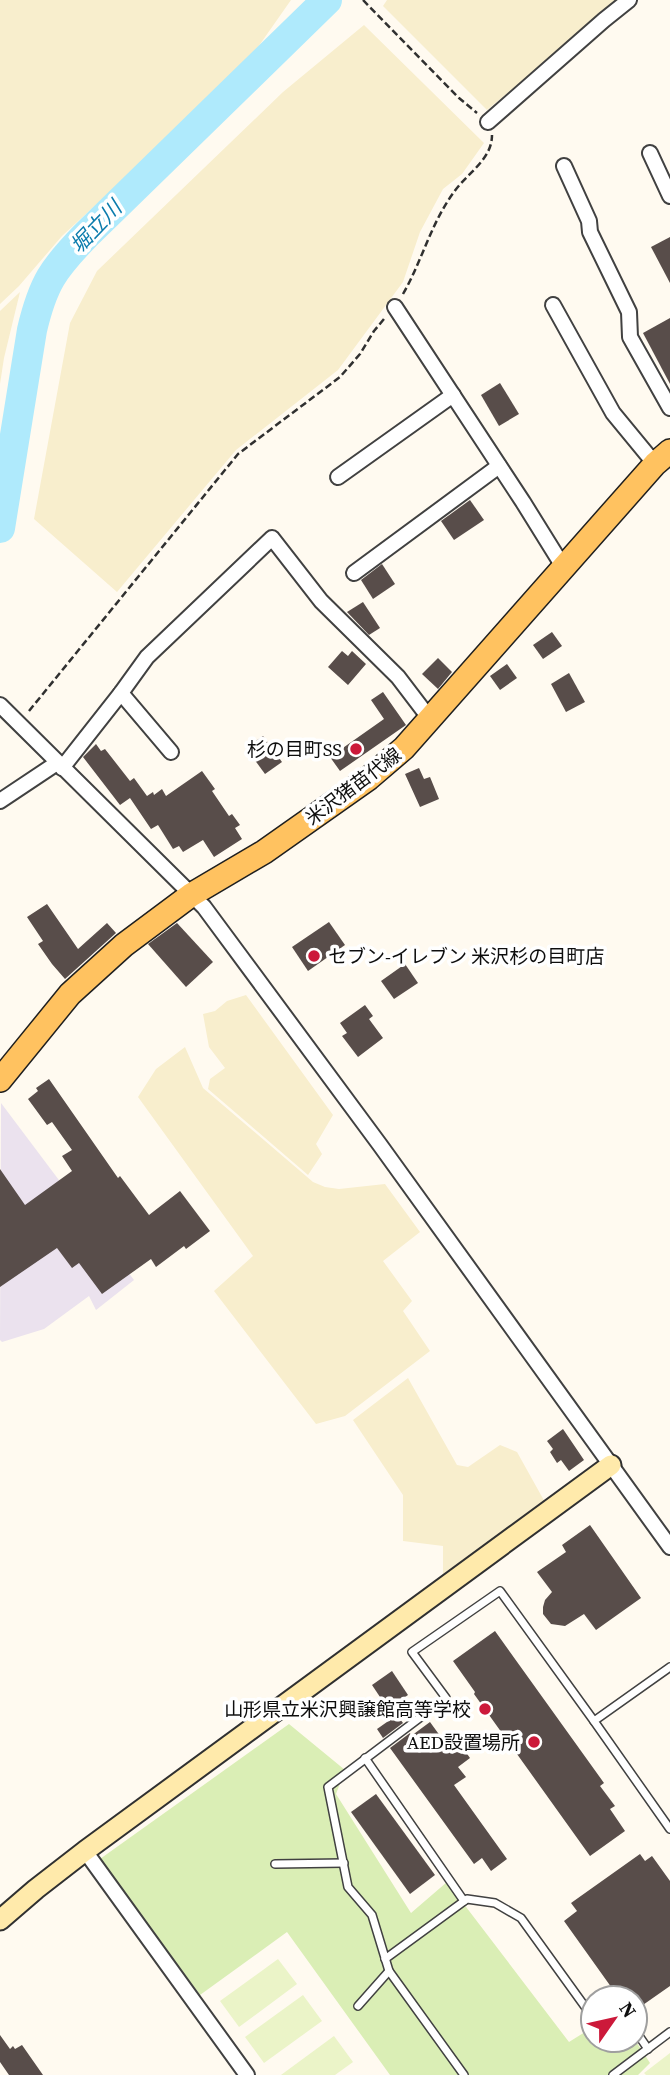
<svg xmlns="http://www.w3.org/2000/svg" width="670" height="2075" font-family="'Source Serif 4','Noto Sans JP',serif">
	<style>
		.industrial { fill: #ebe2ee }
		.farmland { fill: #f8eecd }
		.green { fill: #daeeb5 }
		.pitch { fill: #ebf4c8 }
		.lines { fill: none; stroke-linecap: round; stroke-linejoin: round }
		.river { stroke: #afeafc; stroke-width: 30 }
		.building { fill: #584d4a }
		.lane-casing { stroke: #414141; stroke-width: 10 }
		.street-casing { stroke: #414141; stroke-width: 18 }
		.secondary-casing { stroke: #303030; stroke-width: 23 }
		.primary-casing { stroke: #1f1f1f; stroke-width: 26 }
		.path { stroke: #303030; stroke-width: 2.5; stroke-dasharray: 7 3.5; stroke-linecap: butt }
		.lane { stroke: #fff; stroke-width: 7 }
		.street { stroke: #fff; stroke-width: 14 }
		.secondary { stroke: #ffeaab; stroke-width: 19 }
		.primary { stroke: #ffc260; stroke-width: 23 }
		.poi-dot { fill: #cc193a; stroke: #fff; stroke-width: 2.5 }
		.labels { text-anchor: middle; stroke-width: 7; stroke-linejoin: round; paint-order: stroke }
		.poi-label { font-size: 19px; fill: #0e0e0e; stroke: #fff; text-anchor: end }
		.street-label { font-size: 19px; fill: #0e0e0e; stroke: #fff }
		.water-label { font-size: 21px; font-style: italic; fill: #0b7cad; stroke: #fff }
	</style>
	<rect width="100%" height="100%" fill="#fffaf0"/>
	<!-- industrial -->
	<path class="industrial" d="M1 1103 134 1280 96 1310 89 1296 44 1329 2 1342 0 1340Z"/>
	<!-- farmland -->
	<g class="farmland">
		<path d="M0 0H291L242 70 62 236 19 286 0 304Z"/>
		<path d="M387 0H620L487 110 383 6Z"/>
		<path d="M364 25 484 143 462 174 443 189 420 232 403 282 338 370 236 450 117 592 34 519 70 323 97 271 283 92Z"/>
		<path d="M20 292 4 358 0 384V311Z"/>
		<path d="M246 995 333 1115 316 1144 322 1154 308 1175 208 1089 210 1079 225 1068 209 1047 203 1014 215 1011 227 1001Z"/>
		<path d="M185 1047 203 1088 313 1182 325 1187 339 1189 385 1184 420 1232 383 1261 412 1301 403 1311 430 1351 345 1416 316 1424 214 1291 253 1256 138 1097 156 1069Z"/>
		<path d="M408 1378 457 1465 468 1467 500 1445 517 1452 546 1504 443 1574V1546L403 1541V1495L353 1420Z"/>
	</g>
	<!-- green -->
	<path class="green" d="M289 1724 345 1770 336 1794 411 1913 447 1882 569 2042 593 2027V2040H635L650 2063 638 2075H390L287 1932 200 1995 100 1859Z"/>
	<!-- pitch -->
	<g class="pitch">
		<path d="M278 1959 297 1984 239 2027 220 2001Z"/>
		<path d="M303 1995 322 2021 264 2063 245 2037Z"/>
		<path d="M334 2036 353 2062 335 2075H281Z"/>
		<path d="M670 2053V2075H646L644 2073Z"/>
	</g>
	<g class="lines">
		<!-- river -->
		<path class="river" d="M0 528 32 330C43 283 53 269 86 235L327 0"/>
	</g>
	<!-- building -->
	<g class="building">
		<path d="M670 237V283L651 247Z"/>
		<path d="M670 318V384L643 333Z"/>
		<path d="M500 383 519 414 499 426 481 395Z"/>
		<path d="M470 500 484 520 454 540 441 521Z"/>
		<path d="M382 564 395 584 373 599 361 580Z"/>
		<path d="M363 602 380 628 369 635 347 612Z"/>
		<path d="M552 632 562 646 543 659 533 645Z"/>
		<path d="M342 651 348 656 352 651 366 664 348 685 328 667Z"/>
		<path d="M438 658 452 672 438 689 422 674Z"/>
		<path d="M507 664 517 678 500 690 490 676Z"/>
		<path d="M569 673 585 702 566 712 551 684Z"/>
		<path d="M383 692 406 725 340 771 330 757 384 719 371 700Z"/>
		<path d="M263 736 282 762 265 774 246 748Z"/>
		<path d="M96 744 101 751 105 749 130 781 134 778 147 796 153 792 154 795 162 789 166 796 202 771 215 789 212 791 229 816 232 814 240 825 235 828 242 839 214 857 203 840 183 852 179 846 173 849 158 825 151 829 130 798 120 805 83 757Z"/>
		<path d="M419 768 424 779 430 777 439 799 420 807 405 774Z"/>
		<path d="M47 904 78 949 107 923 116 933 65 979 52 964 38 944 43 941 27 917Z"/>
		<path d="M329 922 345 945 308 971 292 947Z"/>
		<path d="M177 923 213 962 186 987 148 944Z"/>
		<path d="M405 964 418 983 394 999 381 981Z"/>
		<path d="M365 1005 373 1016 369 1019 383 1038 358 1057 342 1036 347 1033 340 1023Z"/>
		<path d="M49 1079 118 1178 120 1176 149 1215 180 1191 210 1231 186 1249 184 1246 156 1267 151 1259 102 1294 79 1263 72 1268 57 1248 0 1287V1169L25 1205 72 1171 62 1156 72 1150 52 1122 47 1125 28 1099 38 1091 36 1088Z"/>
		<path d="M563 1429 584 1460 569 1471 561 1460 557 1463 550 1452 553 1449 547 1441Z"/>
		<path d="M590 1525 641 1598 596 1630 584 1614 565 1626 551 1624 543 1614V1607L545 1600 552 1592 537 1572 566 1552 562 1545Z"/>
		<path d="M495 1631 604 1783 600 1786 615 1806 610 1809 625 1831 590 1856 474 1694 475 1692 453 1661Z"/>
		<path d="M392 1671 408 1695 388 1709 372 1685Z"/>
		<path d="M397 1715 403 1723 383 1738 377 1729Z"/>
		<path d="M430 1722 451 1751 460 1744 470 1758 458 1767 466 1777 454 1785 507 1859 491 1871 482 1858 474 1864 390 1748 410 1733 411 1736Z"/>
		<path d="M376 1794 435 1875 410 1894 351 1812Z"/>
		<path d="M640 1854 645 1861 652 1856 670 1881V1986L640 2007 635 1998H619L564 1921 577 1911 571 1903Z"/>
		<path d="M0 2035 10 2049 13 2046 15 2049 22 2045 43 2075H9L0 2062Z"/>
	</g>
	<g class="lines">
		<defs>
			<g id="lane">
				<path d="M670 1667 594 1721 670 1829"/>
				<path d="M365 1758 464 1901"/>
				<path d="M275 1864 344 1863"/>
				<path d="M385 1959 467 1899 495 1903 521 1918 591 2015 593 2016"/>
				<path d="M358 2006 389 1971"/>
				<path d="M635 2030 648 2049"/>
				<path d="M464 2075 389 1971 372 1915 348 1887 328 1787 446 1698 412 1652 500 1591 594 1721"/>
				<path d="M613 2075 670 2032"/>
			</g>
			<g id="street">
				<path d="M488 122 604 20 629 0"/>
				<path d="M650 153 670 196"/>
				<path d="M564 166 589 221 590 232 629 312 630 337 670 408"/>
				<path d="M553 305 613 413 655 464"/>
				<path d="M395 307 523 502 564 568"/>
				<path d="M338 477 453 395"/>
				<path d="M354 573 499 466"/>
				<path d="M121 693 171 752"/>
				<path d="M0 705 204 907 380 1145 670 1547"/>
				<path d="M62 768 121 693 147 657 272 538 321 601 398 677 430 719"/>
				<path d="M0 801 57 763"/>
				<path d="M85 1851 247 2075"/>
			</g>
			<path id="secondary" d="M0 1920 36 1889 85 1851 611 1465"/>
			<path id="primary" d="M0 1080 70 994 124 945 191 895 264 852 369 778 404 748 655 464 670 451"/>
		</defs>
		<!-- lane casing -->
		<use href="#lane" class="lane-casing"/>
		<!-- street casing -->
		<use href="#street" class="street-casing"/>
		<!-- secondary casing -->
		<use href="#secondary" class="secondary-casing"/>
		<!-- primary casing -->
		<use href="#primary" class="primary-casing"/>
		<!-- path -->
		<g class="path">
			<path d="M363 0 459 98 477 113"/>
			<path d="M403 294C422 261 431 223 454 192 467 173 492 160 492 135"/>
			<path d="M29 711 238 454 340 377 360 354 374 331 384 319"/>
		</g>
		<!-- lane -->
		<use href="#lane" class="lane"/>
		<!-- street -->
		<use href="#street" class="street"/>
		<!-- secondary -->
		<use href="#secondary" class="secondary"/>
		<!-- primary -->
		<use href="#primary" class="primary"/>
	</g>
	<!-- markers -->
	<g class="poi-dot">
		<circle cx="356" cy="749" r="7"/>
		<circle cx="314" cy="956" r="7"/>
		<circle cx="485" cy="1709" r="7"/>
		<circle cx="534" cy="1742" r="7"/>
	</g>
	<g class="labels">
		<!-- poi labels -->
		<g class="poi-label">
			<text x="342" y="756">杉の目町SS</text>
			<text x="328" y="963" text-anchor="start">セブン-イレブン 米沢杉の目町店</text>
			<text x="471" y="1716">山形県立米沢興譲館高等学校</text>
			<text x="520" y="1749">AED設置場所</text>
		</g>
		<!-- street labels -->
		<g class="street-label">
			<text transform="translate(353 786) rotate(-37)" y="7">米沢猪苗代線</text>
		</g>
		<!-- water labels -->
		<g class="water-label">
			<text transform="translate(96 227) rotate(-46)" y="7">堀立川</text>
		</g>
	</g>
	<!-- north arrow -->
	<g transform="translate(614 2019) rotate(56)"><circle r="33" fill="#ffffff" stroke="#9f9f9f" stroke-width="2"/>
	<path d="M0-5L12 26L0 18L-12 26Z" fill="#cc193a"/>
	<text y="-10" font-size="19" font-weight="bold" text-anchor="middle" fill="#0e0e0e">N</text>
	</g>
</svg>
